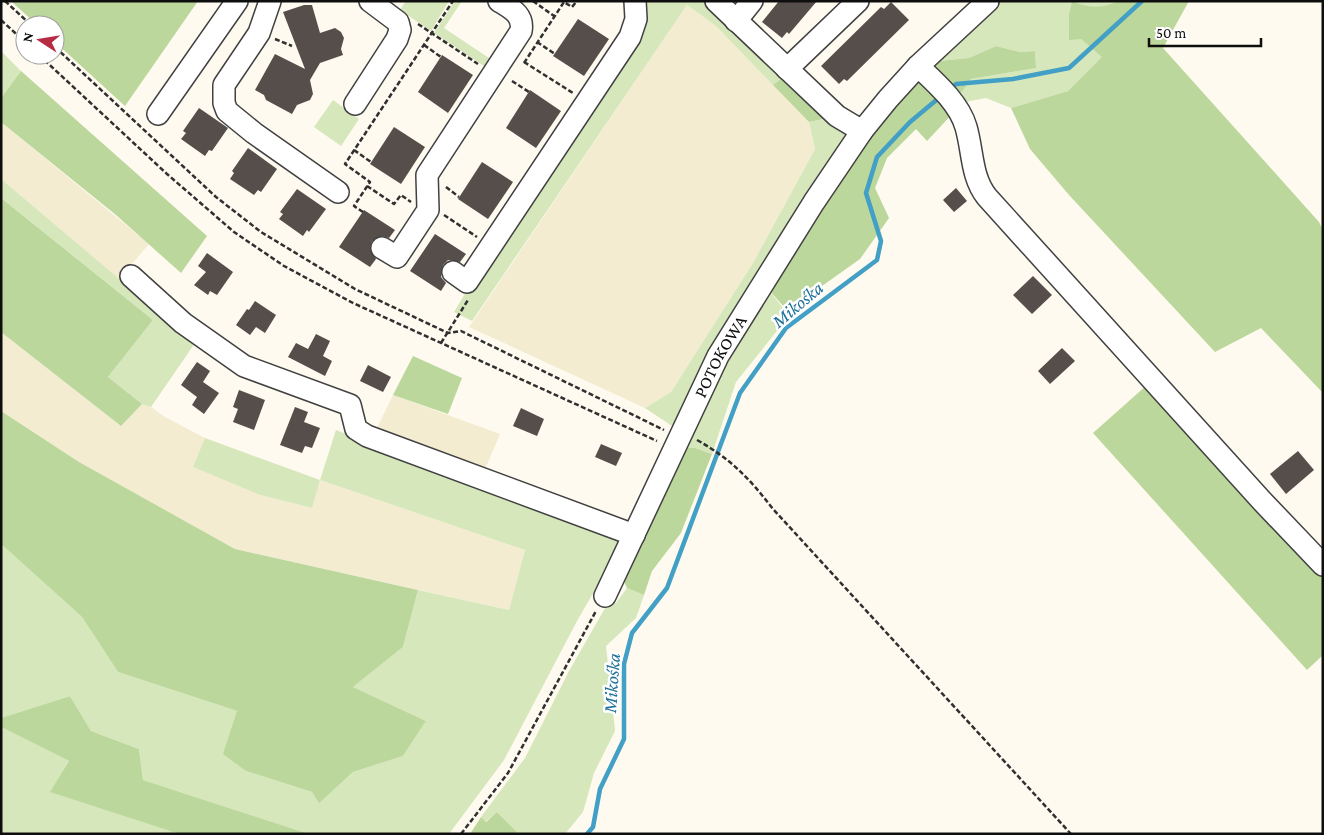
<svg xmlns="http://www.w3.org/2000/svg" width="1324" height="835" font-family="'Crimson Pro',serif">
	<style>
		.farmland { fill: #f3ecd1 }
		.green { fill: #d6e7bb }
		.forest { fill: #bcd79b }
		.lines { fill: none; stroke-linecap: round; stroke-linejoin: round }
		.stream { stroke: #429fc5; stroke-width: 4.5 }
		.building { fill: #564e4b }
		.minor-casing { stroke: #414141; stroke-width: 24 }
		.path { stroke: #303030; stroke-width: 2.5; stroke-dasharray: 5 2.5; stroke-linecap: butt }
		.minor { stroke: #fff; stroke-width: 21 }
		.labels { text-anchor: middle; stroke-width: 5; stroke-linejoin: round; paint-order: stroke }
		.street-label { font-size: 18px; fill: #0e0e0e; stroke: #fff }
		.water-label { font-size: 19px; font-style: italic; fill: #1e7099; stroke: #fff }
	</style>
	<rect width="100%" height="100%" fill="#fefaef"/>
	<!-- farmland -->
	<g class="farmland">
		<path d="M687 5 716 26 809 122 815 149 753 263 671 392 645 408 469 327Z"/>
		<path d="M1 122 149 244 119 279 1 179Z"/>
		<path d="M1 332 121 426 142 404 151 407 165 417 205 438 194 467 260 495 311 508 320 480 525 550 509 610 235 549 79 462 1 411Z"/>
		<path d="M393 395 500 434 483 474 375 432Z"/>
	</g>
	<!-- green -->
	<g class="green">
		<path d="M406 1H449L431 31 400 10Z"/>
		<path d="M455 1H462L444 28 495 62 490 70 434 33Z"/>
		<path d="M641 1H705L785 76 773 85 716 26 687 5 472 321 454 312Z"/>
		<path d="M996 1H1072L1069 13 1081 39 1103 57 1068 91 1011 108 986 98 965 102 959 96 971 79 1036 68 1035 51 1020 52 996 46 969 58 938 61Z"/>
		<path d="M1072 1H1118C1103 9 1088 9 1072 1Z"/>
		<path d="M1 51 21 71 1 98Z"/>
		<path d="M333 100 359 119 341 146 314 127Z"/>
		<path d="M828 118 849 139 675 428 645 408 671 392 753 263 815 149 809 122Z"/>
		<path d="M1 179 195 343 151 407 142 404 108 377 153 320 1 198Z"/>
		<path d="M769 290 789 316 736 382 712 454 695 448H682L729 353Z"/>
		<path d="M336 430 450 475 625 538 577 621 504 760 449 834H309L143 780 139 749 91 731 70 696 1 718V544L82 617 118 672 237 711 246 771 312 792 319 802 353 772 403 756 426 721 353 687 403 647 418 590 509 610 525 550 320 480 312 508 260 495 193 467 205 438 320 480Z"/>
		<path d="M627 588 644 595 636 618 606 646 615 731 594 773 583 812 565 834H519L497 812 485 822 481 817 525 758 569 671 608 603H616Z"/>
		<path d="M1 727 69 761 51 792 179 834H1Z"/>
	</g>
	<!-- forest -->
	<g class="forest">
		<path d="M11 1H198L125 106 55 42V25H37Z"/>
		<path d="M1072 1C1088 8 1102 9 1118 1H1189L1163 48 1319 222 1323 230V393L1261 328 1215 352 1069 195 1030 149 1011 108 1068 91 1102 57 1081 39 1069 40V13Z"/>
		<path d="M996 46 1020 52 1035 51 1036 68 971 79 959 96 931 71 938 61 969 58Z"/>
		<path d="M21 71 207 236 181 273 116 215 1 122V98Z"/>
		<path d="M785 76 828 118 809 122 773 85Z"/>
		<path d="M921 78 955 111 927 141 916 129 887 158 875 188 889 218 860 259 815 291 784 307 769 290 881 118Z"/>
		<path d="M1 198 153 320 108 377 142 404 121 426 1 332Z"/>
		<path d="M413 356 462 378 448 414 393 395Z"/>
		<path d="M1147 385 1323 576V655L1307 670 1093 433Z"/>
		<path d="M1 411 79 462 235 549 418 590 403 647 353 687 426 721 403 756 353 772 319 803 312 792 246 771 223 754 237 711 118 672 82 617 1 544Z"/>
		<path d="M682 448H695L712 454 681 533 652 571 644 595 627 588 621 575Z"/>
		<path d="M70 696 91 731 139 749 143 780 309 834H179L50 792 69 761 1 727V718Z"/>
		<path d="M497 812 519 834H470L481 817 486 822Z"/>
	</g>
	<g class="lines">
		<!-- stream -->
		<g class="stream">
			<path d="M950 89 956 84 1013 79 1069 68 1142 1"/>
			<path d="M587 834 593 827 600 789 624 739V664L632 633 667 588 740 393 786 328 877 260 881 241 866 193 877 157 910 122 940 97"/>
		</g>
	</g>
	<!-- building -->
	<g class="building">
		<path d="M779 1H817L789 34 787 32 782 38 762 22Z"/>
		<path d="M891 2 909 20 847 81 844 79 839 84 821 66 881 7 884 9Z"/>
		<path d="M304 5H312L320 33 335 28 341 32 344 38 341 49 343 55 320 63 310 80 313 94 310 100 297 105 292 114 266 100 264 95 255 90 275 54 305 69 283 12Z"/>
		<path d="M578 19 609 39 584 76 553 56Z"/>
		<path d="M442 55 473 75 448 113 418 92Z"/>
		<path d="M530 90 561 111 536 148 506 128Z"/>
		<path d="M199 108 228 128 212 151 209 150 205 156 181 139 186 133 183 131Z"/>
		<path d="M394 127 425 147 401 184 370 164Z"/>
		<path d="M248 148 277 169 261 192 258 190 254 195 230 179 234 173 232 171Z"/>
		<path d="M482 162 513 182 488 219 458 199Z"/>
		<path d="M956 188 967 201 954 212 943 200Z"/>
		<path d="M297 189 326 209 309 232 307 230 303 236 279 219 283 214 280 212Z"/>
		<path d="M364 210 395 230 389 238 382 236 372 241 370 248 376 259 370 267 339 247Z"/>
		<path d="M435 234 466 254 460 262 448 260 443 265 441 277 446 283 441 291 410 271Z"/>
		<path d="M207 253 233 272 217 295 210 291 208 295 194 285 206 272 198 266Z"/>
		<path d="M1033 276 1052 295 1032 314 1013 295Z"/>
		<path d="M255 301 276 315 265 333 256 327 250 335 236 325 247 309 249 310Z"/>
		<path d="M316 334 330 341 323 356 332 361 325 376 288 357 296 343 308 349Z"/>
		<path d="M1062 348 1075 361 1050 384 1038 371Z"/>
		<path d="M197 362 210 371 203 382 219 393 204 414 192 405 197 397 181 385Z"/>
		<path d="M368 365 391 377 383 392 360 381Z"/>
		<path d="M239 390 265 400 254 430 233 422 238 409 233 407Z"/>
		<path d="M295 407 308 412 304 422 320 428 312 448 305 446 302 453 280 445Z"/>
		<path d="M521 408 544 419 537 436 513 426Z"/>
		<path d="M601 444 622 453 616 466 595 457Z"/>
		<path d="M1298 451 1314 470 1286 494 1270 474Z"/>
	</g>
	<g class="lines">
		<defs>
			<g id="minor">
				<path d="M270 1 259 33 224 85V103L227 111 254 133 338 192"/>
				<path d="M716 1 837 116 862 131"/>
				<path d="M736 21 752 1"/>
				<path d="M918 66C936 83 959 103 966 127 973 151 971 177 987 197L1262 501 1323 565"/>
				<path d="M787 69 858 1"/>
				<path d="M355 104 397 39 400 30 398 22 370 1"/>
				<path d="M158 114 237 1"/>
				<path d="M382 248 397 257 428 210 427 175 521 31C524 15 512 9 499 1"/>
				<path d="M453 272 467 282 630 37 636 19 635 1"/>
				<path d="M131 276 183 323 244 366 350 405 356 429 367 436 634 535"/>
				<path id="s1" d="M605 596 718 356 814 202 862 131 888 99 918 66 988 1"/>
			</g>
		</defs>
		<!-- minor casing -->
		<use href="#minor" class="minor-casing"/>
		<!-- path -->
		<g class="path">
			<path d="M5 1 31 25"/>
			<path d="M533 1 554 16"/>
			<path d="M1 20 25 42"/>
			<path d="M418 24 478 64"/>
			<path d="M275 39 292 46"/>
			<path d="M537 42 555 54"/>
			<path d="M424 45 441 57"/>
			<path d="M55 47 216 197 261 232 355 289 448 333 461 331 664 430"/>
			<path d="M39 55 167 174 234 232 284 266 353 303 657 441"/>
			<path d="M524 62 573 93"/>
			<path d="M524 63 564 2 572 7 577 1"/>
			<path d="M512 81 529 92"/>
			<path d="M354 150 371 162"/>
			<path d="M367 186 394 204 401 195 411 202"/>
			<path d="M446 187 459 197"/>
			<path d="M363 212 354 206 370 182 345 164 453 1"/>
			<path d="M444 215 477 237"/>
			<path d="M441 343 468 300"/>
			<path d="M697 440C731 459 749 478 773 509L1071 834"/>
			<path d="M461 834 508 773 596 611"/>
		</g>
		<!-- minor -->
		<use href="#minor" class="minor"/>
	</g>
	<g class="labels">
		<!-- street labels -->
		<g class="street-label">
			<text dy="6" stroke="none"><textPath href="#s1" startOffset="266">POTOKOWA</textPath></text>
		</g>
		<!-- water labels -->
		<g class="water-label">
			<text transform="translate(797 304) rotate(-40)" y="7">Mikośka</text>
			<text transform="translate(611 683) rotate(-86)" y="7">Mikośka</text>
		</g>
	</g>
	<!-- border -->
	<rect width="1324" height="835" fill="none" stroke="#0e0e0e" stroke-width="5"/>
	<!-- north arrow -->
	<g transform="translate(40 40) rotate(282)"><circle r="24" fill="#ffffff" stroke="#9f9f9f"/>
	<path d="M0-4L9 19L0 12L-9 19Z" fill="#b62d43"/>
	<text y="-8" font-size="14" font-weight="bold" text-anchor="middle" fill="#0e0e0e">N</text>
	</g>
	<!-- scale -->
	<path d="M1149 38v8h112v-8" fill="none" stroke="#0e0e0e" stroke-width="2.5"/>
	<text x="1156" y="38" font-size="15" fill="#0e0e0e" stroke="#ffffff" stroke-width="4" paint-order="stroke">50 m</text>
</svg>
